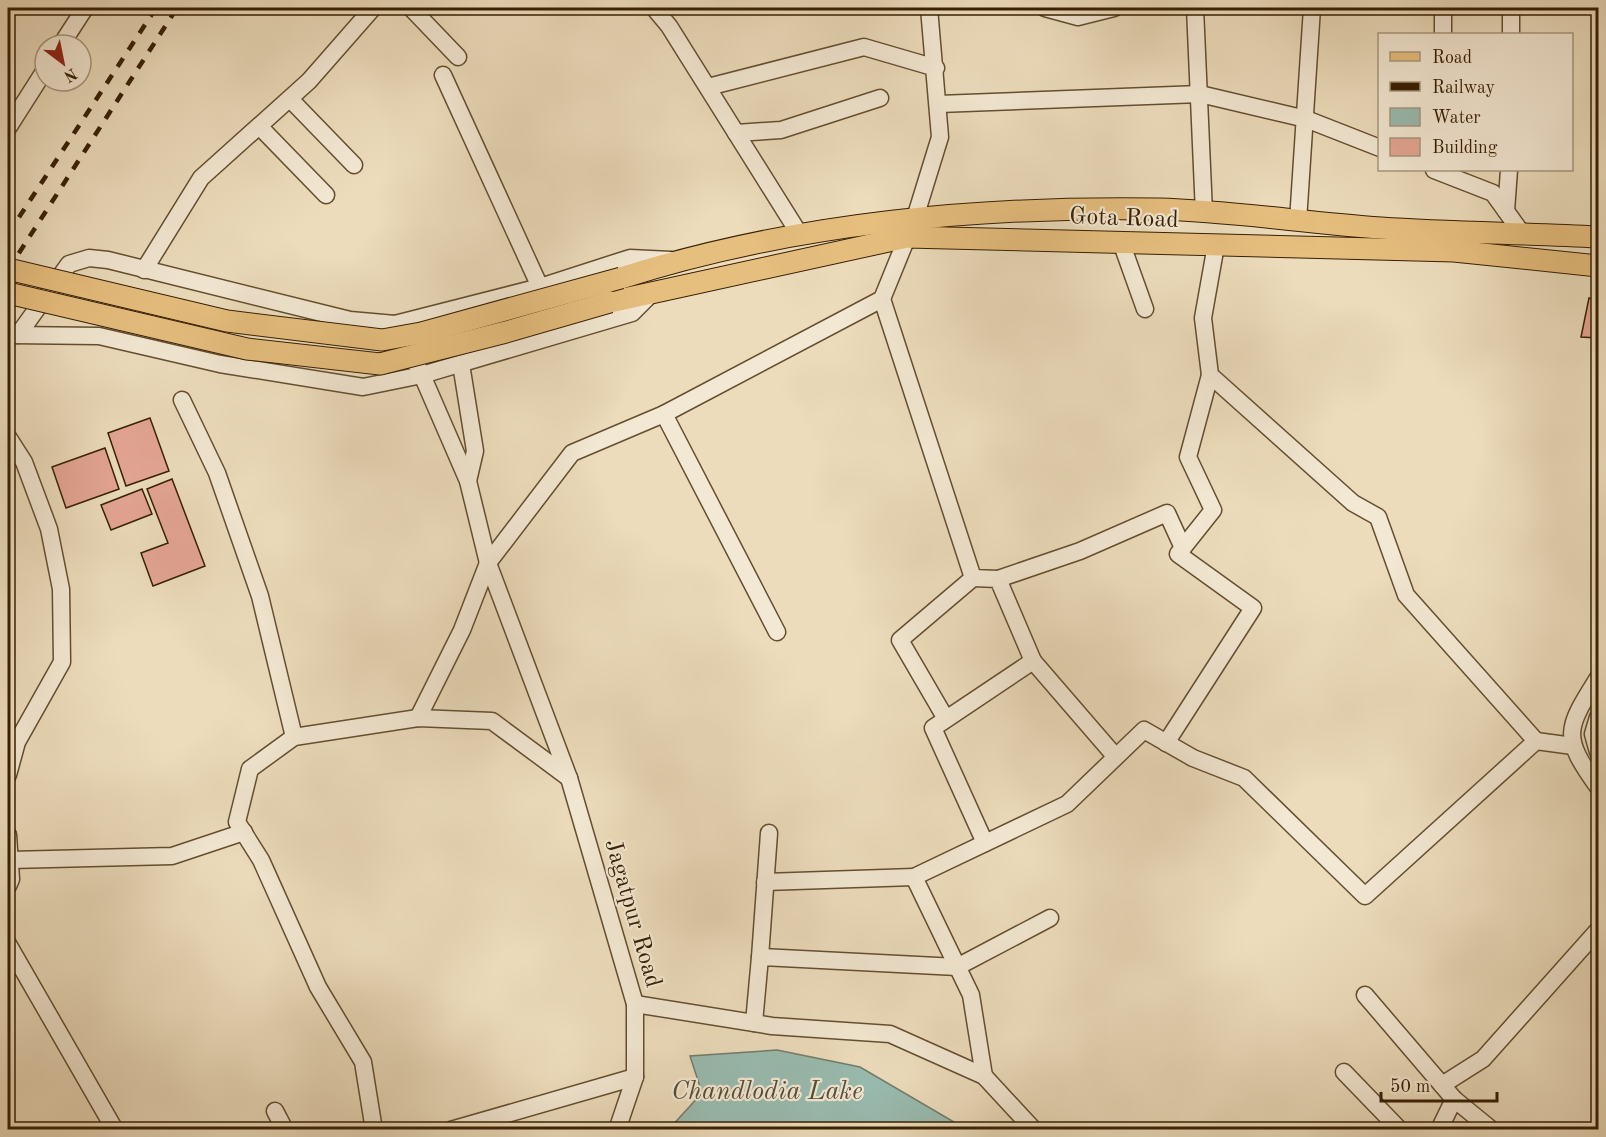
<svg xmlns="http://www.w3.org/2000/svg" width="1606" height="1137" font-family="'Old Standard TT',serif">
	<style>
		.water { fill: #99bcb1; stroke: #727d6b; stroke-width: 1.5 }
		.building { fill: #e5a695; stroke: #371f02; stroke-width: 1.5 }
		.lines { fill: none; stroke-linecap: round; stroke-linejoin: round }
		.minor-casing { stroke: #644e30; stroke-width: 19 }
		.major-casing { stroke: #371f02; stroke-width: 23 }
		.minor { stroke: #f3e8d3; stroke-width: 16 }
		.major { stroke: #e6be7e; stroke-width: 21 }
		.rail { stroke: #371f02; stroke-width: 4.5; stroke-dasharray: 10 10; stroke-linecap: butt }
		.major-bridge-casing { stroke: #371f02; stroke-width: 23; stroke-linecap: butt }
		.major-bridge { stroke: #e6be7e; stroke-width: 21 }
		.labels { text-anchor: middle; stroke-width: 4.5; stroke-linejoin: round; paint-order: stroke }
		.street-label { font-size: 24px; fill: #371f02; stroke: #f3e8d3 }
		.water-label { font-size: 26px; font-style: italic; fill: #544e37; stroke: #f3e8d3 }
	</style>
	<rect width="100%" height="100%" fill="#ecdcbc"/>
	<filter id="stains"><feTurbulence type="fractalNoise" baseFrequency=".00333" numOctaves="4"/><feColorMatrix values="0 0 0 0 .2 0 0 0 0 .09 0 0 0 0 .02 0 0 0 .5 -.17"/></filter>
	<radialGradient id="worn" r=".72"><stop offset=".6" stop-color="#630" stop-opacity="0"/><stop offset="1" stop-color="#630" stop-opacity=".3"/></radialGradient>
	<!-- water -->
	<path class="water" d="M777 1050 860 1067 966 1129H669L702 1093 690 1056Z"/>
	<!-- building -->
	<g class="building">
		<path d="M1589 298 1598 300V338L1581 337Z"/>
		<path d="M150 418 169 471 126 486 108 433Z"/>
		<path d="M105 448 119 489 66 508 52 467Z"/>
		<path d="M172 479 205 566 153 586 141 553 168 543 147 489Z"/>
		<path d="M142 489 152 514 111 530 101 505Z"/>
	</g>
	<g class="lines">
		<defs>
			<g id="minor">
				<path d="M411 8 458 57"/>
				<path d="M654 8 669 26 800 235"/>
				<path d="M1045 8 1078 17 1114 8"/>
				<path d="M1195 8 1204 213"/>
				<path d="M1443 8V34"/>
				<path d="M1511 34V8"/>
				<path d="M61 45 85 8"/>
				<path d="M443 75 540 287"/>
				<path d="M708 87 864 47 936 68"/>
				<path d="M290 99 354 165"/>
				<path d="M939 104 1200 94 1306 119 1380 148"/>
				<path d="M260 127 326 195"/>
				<path d="M8 128 45 70"/>
				<path d="M736 133 781 130 880 98"/>
				<path d="M1434 170 1493 193 1521 232"/>
				<path d="M1506 211 1509 170"/>
				<path d="M1298 221 1312 8"/>
				<path d="M1121 242 1145 309"/>
				<path d="M1216 245 1203 318 1210 375 1353 503 1378 517 1406 595 1536 741"/>
				<path d="M144 270 201 178 309 81 373 8"/>
				<path d="M882 299 973 578 998 579 1033 661"/>
				<path d="M395 324 422 375 468 481 488 563 569 778 635 1004V1077L617 1130"/>
				<path d="M12 335 99 336 220 364 363 387 422 375 632 313 652 293"/>
				<path d="M18 335 69 264 89 258 108 260 350 320 395 324 540 287 630 258 671 260"/>
				<path d="M461 364 475 451 468 481"/>
				<path d="M182 400 217 473 260 596 294 737"/>
				<path d="M664 414 777 632"/>
				<path d="M8 437 24 462 49 529 61 589 62 662 17 742 8 775"/>
				<path d="M998 579 1080 551 1167 513 1183 548"/>
				<path d="M1598 678C1566 729 1561 736 1598 787"/>
				<path d="M1598 717 1593 734 1598 752"/>
				<path d="M418 718 462 630 488 563 572 453 664 414 882 299 915 218 940 137 929 8"/>
				<path d="M946 719 900 640 973 578"/>
				<path d="M1166 743 1253 608 1178 554 1213 510 1188 457 1210 375"/>
				<path d="M8 835 11 879 8 886"/>
				<path d="M985 843 933 728 1033 661 1115 756"/>
				<path d="M10 860 172 856 244 832"/>
				<path d="M765 882 914 877"/>
				<path d="M8 944 115 1130"/>
				<path d="M760 957 769 833"/>
				<path d="M1365 995 1454 1099"/>
				<path d="M635 1004 772 1026 890 1034 984 1076 1034 1130"/>
				<path d="M754 1023 760 957 957 967 1050 918"/>
				<path d="M1344 1072 1400 1130"/>
				<path d="M984 1076 971 995 914 877 1067 804 1144 730 1193 758 1244 778 1365 896 1536 741 1573 746"/>
				<path d="M1442 1085 1483 1059 1598 930"/>
				<path d="M275 1111 285 1130"/>
				<path d="M374 1130 363 1062 318 987 261 860 237 822 250 769 294 737 418 718 492 721 569 778"/>
				<path d="M451 1130 635 1077"/>
				<path d="M1439 1130 1454 1099 1492 1130"/>
			</g>
			<g id="major">
				<path d="M621 278C794 223 978 206 1159 209 1233 211 1307 223 1381 228 1453 233 1526 233 1598 237"/>
				<path d="M610 302 907 237 1454 251 1598 266"/>
			</g>
		</defs>
		<!-- minor casing -->
		<use href="#minor" class="minor-casing"/>
		<!-- major casing -->
		<use href="#major" class="major-casing"/>
		<!-- minor -->
		<use href="#minor" class="minor"/>
		<!-- major -->
		<use href="#major" class="major"/>
		<!-- rail -->
		<g class="rail">
			<path d="M8 234 156 8"/>
			<path d="M8 270 177 8"/>
		</g>
		<defs>
			<g id="major-bridge">
				<path d="M8 269 227 321 382 340 421 333 621 278"/>
				<path d="M8 293 247 349 380 364 506 332 610 302"/>
			</g>
		</defs>
		<!-- major-bridge casing -->
		<use href="#major-bridge" class="major-bridge-casing"/>
		<!-- major-bridge -->
		<use href="#major-bridge" class="major-bridge"/>
	</g>
	<g class="labels">
		<!-- street labels -->
		<g class="street-label">
			<text transform="translate(1124 217) rotate(2)" y="8">Gota Road</text>
			<text transform="translate(634 913) rotate(74)" y="8">Jagatpur Road</text>
		</g>
		<!-- water labels -->
		<g class="water-label">
			<text x="767" y="1099">Chandlodia Lake</text>
		</g>
	</g>
	<!-- margin -->
	<rect width="1606" height="1137" fill="none" stroke="#ecdcbc" stroke-width="30"/>
	<rect x="9" y="9" width="1588" height="1119" fill="none" stroke="#371f02" stroke-width="3"/>
	<rect x="15" y="15" width="1576" height="1107" fill="none" stroke="#371f02" stroke-width="1.5"/>
	<!-- legend -->
	<rect x="1378" y="33" width="195" height="138" fill="#f3e8d3" stroke="#a8987f" stroke-width="1.5"/>
	<rect x="1390" y="52" width="30" height="9" fill="#e6be7e" stroke="#a8987f" stroke-width="1.5"/>
	<text x="1432" y="63" font-size="18" fill="#371f02">Road</text>
	<rect x="1390" y="82" width="30" height="9" fill="#371f02" stroke="#a8987f" stroke-width="1.5"/>
	<text x="1432" y="93" font-size="18" fill="#371f02">Railway</text>
	<rect x="1390" y="108" width="30" height="18" fill="#99bcb1" stroke="#a8987f" stroke-width="1.5"/>
	<text x="1432" y="123" font-size="18" fill="#371f02">Water</text>
	<rect x="1390" y="138" width="30" height="18" fill="#e5a695" stroke="#a8987f" stroke-width="1.5"/>
	<text x="1432" y="153" font-size="18" fill="#371f02">Building</text>
	<!-- north arrow -->
	<g transform="translate(63 63) rotate(148)"><circle r="28" fill="#f3e8d3" stroke="#a8987f" stroke-width="1.5"/>
	<path d="M0-4.5L10 22L0 15L-10 22Z" fill="#8f2418"/>
	<text y="-9" font-size="16" font-weight="bold" text-anchor="middle" fill="#371f02">N</text>
	</g>
	<!-- scale -->
	<path d="M1381 1092v9h116v-9" fill="none" stroke="#371f02" stroke-width="3"/>
	<text x="1390" y="1092" font-size="18" fill="#371f02" stroke="#f3e8d3" stroke-width="4.5" paint-order="stroke">50 m</text>
	<rect width="100%" height="100%" filter="url(#stains)"/>
	<rect width="100%" height="100%" fill="url(#worn)"/>
</svg>
